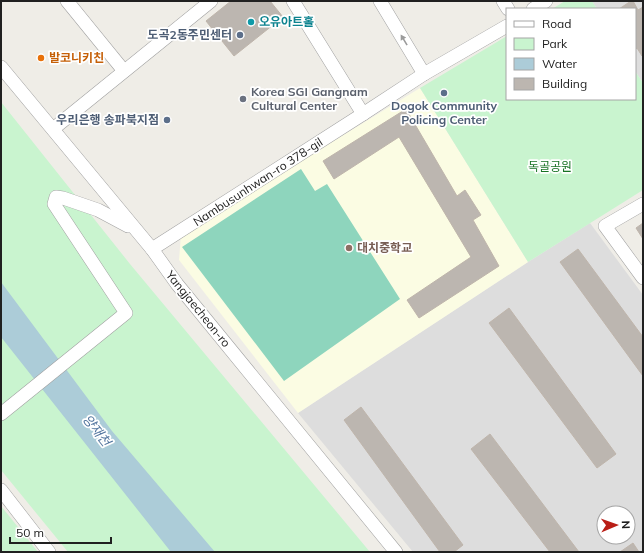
<svg xmlns="http://www.w3.org/2000/svg" width="644" height="553" font-family="Mulish,'Noto Sans KR',sans-serif">
	<style>
		.residential { fill: #ddd; fill-rule: evenodd }
		.education { fill: #fbfce3 }
		.park { fill: #c9f4cf }
		.pitch { fill: #8ed5bd }
		.water { fill: #acccd8 }
		.building { fill: #bcb6b0; stroke: #bfb5ab }
		.lines { fill: none; stroke-linecap: round; stroke-linejoin: round }
		.minor-casing { stroke: #a1a1a1; stroke-width: 14 }
		.minor { stroke: #fff; stroke-width: 13 }
		.oneway { fill: #9b9b9b }
		.culture-dot { fill: #0f9aa8; stroke: #fff; stroke-width: 1.5 }
		.service-dot { fill: #5c6f8a; stroke: #fff; stroke-width: 1.5 }
		.food-dot { fill: #e8710a; stroke: #fff; stroke-width: 1.5 }
		.worship-dot { fill: #6b7280; stroke: #fff; stroke-width: 1.5 }
		.education-dot { fill: #8d6e63; stroke: #fff; stroke-width: 1.5 }
		.labels { text-anchor: middle; stroke-width: 3.5; stroke-linejoin: round; paint-order: stroke }
		.culture-label { font-size: 12px; font-weight: bold; fill: #0d838f; stroke: #fff; text-anchor: start }
		.service-label { font-size: 12px; font-weight: bold; fill: #4e5e75; stroke: #fff; text-anchor: end }
		.food-label { font-size: 12px; font-weight: bold; fill: #c56008; stroke: #fff; text-anchor: start }
		.worship-label { font-size: 12px; font-weight: bold; fill: #5b616d; stroke: #fff; text-anchor: start }
		.park-label { font-size: 12px; fill: #187324; stroke: #fff }
		.street-label { font-size: 12px; fill: #202020; stroke: #fff }
		.education-label { font-size: 12px; font-weight: bold; fill: #785e54; stroke: #fff; text-anchor: start }
		.water-label { font-size: 13px; font-style: italic; fill: #53759e; stroke: #fff }
	</style>
	<rect width="100%" height="100%" fill="#efede7"/>
	<!-- residential -->
	<g class="residential">
		<path d="M592 1H643V83L635 71V9H597Z"/>
		<path d="M590 223 643 295V552H413L298 413 528 262ZM604 513H628V537H604Z"/>
	</g>
	<!-- education -->
	<path class="education" d="M420 88 528 262 298 413 179 260 181 235Z"/>
	<!-- park -->
	<g class="park">
		<path d="M565 1H592L597 9H552Z"/>
		<path d="M507 36V99H635V71L643 83V190L528 262 420 88Z"/>
		<path d="M1 102 130 264 370 552H68L1 470Z"/>
		<path d="M1 506 38 552H1Z"/>
	</g>
	<!-- pitch -->
	<path class="pitch" d="M301 169 315 191 327 184 400 299 284 381 182 247Z"/>
	<!-- water -->
	<path class="water" d="M1 282 112 431 215 552H171L1 337Z"/>
	<!-- building -->
	<g class="building">
		<path d="M231 1H270L283 17 234 56 206 21Z"/>
		<path d="M631 1H633L638 10 643 7V8L642 56 637 48 635 50V9H619Z"/>
		<path d="M406 109 457 196 465 190 481 215 473 220 499 266 419 318 407 300 471 257 399 137 334 179 323 161Z"/>
		<path d="M643 223V239L636 228Z"/>
		<path d="M578 249 643 337V376L560 262Z"/>
		<path d="M509 308 616 454 597 468 489 323Z"/>
		<path d="M361 407 463 545 454 552H440L344 420Z"/>
		<path d="M490 434 579 552H550L471 449Z"/>
		<path d="M633 543 639 552H620Z"/>
	</g>
	<g class="lines">
		<defs>
			<g id="minor">
				<path d="M67 1 124 71"/>
				<path d="M293 1 363 114"/>
				<path d="M380 1 424 74"/>
				<path d="M503 1 508 9"/>
				<path d="M533 9 546 1"/>
				<path d="M1 67 152 249 177 284 396 552"/>
				<path d="M53 129 211 1"/>
				<path d="M643 204 605 226 643 278"/>
				<path d="M152 249 363 114 424 74 507 26"/>
				<path d="M1 414 126 313 54 204 56 197 63 198 98 210 128 226"/>
				<path d="M1 490 49 552"/>
			</g>
		</defs>
		<!-- minor casing -->
		<use href="#minor" class="minor-casing"/>
		<!-- minor -->
		<use href="#minor" class="minor"/>
	</g>
	<!-- one-way arrows -->
	<defs><path id="oneway-solid" d="M-6-.8H1V-3.2L6.5 0L1 3.2V.8H-6Z"/></defs>
	<use class="oneway" href="#oneway-solid" transform="translate(404 40) rotate(-121)"/>
	<!-- markers -->
	<circle class="culture-dot" cx="251" cy="22" r="4"/>
	<g class="service-dot">
		<circle cx="240" cy="35" r="4"/>
		<circle cx="444" cy="93" r="4"/>
		<circle cx="167" cy="120" r="4"/>
	</g>
	<circle class="food-dot" cx="41" cy="58" r="4"/>
	<circle class="worship-dot" cx="243" cy="99" r="4"/>
	<circle class="education-dot" cx="349" cy="248" r="4"/>
	<g class="labels">
		<!-- culture labels -->
		<g class="culture-label">
			<text x="259" y="26">오유아트홀</text>
		</g>
		<!-- service labels -->
		<g class="service-label">
			<text x="232" y="39">도곡2동주민센터</text>
			<text x="444" y="110" text-anchor="middle">Dogok Community<tspan x="444" dy="14">Policing Center</tspan></text>
			<text x="159" y="124">우리은행 송파북지점</text>
		</g>
		<!-- food labels -->
		<g class="food-label">
			<text x="49" y="62">발코니키친</text>
		</g>
		<!-- worship labels -->
		<g class="worship-label">
			<text x="251" y="96">Korea SGI Gangnam<tspan x="251" dy="14">Cultural Center</tspan></text>
		</g>
		<!-- park labels -->
		<g class="park-label">
			<text x="550" y="171">독골공원</text>
		</g>
		<!-- street labels -->
		<g class="street-label">
			<text transform="translate(258 182) rotate(-33)" y="4">Nambusunhwan-ro 378-gil</text>
			<text transform="translate(198 309) rotate(51)" y="4">Yangjaecheon-ro</text>
		</g>
		<!-- education labels -->
		<g class="education-label">
			<text x="357" y="252">대치중학교</text>
		</g>
		<!-- water labels -->
		<g class="water-label">
			<text transform="translate(97 430) rotate(52)" y="5">양재천</text>
		</g>
	</g>
	<!-- border -->
	<rect width="644" height="553" fill="none" stroke="#202020" stroke-width="4"/>
	<!-- legend -->
	<rect x="506" y="8" width="130" height="92" fill="#ffffff" stroke="#a6a6a6"/>
	<rect x="514" y="21" width="20" height="6" fill="#ffffff" stroke="#a6a6a6"/>
	<text x="542" y="28" font-size="12" fill="#202020">Road</text>
	<rect x="514" y="38" width="20" height="12" fill="#c9f4cf" stroke="#a6a6a6"/>
	<text x="542" y="48" font-size="12" fill="#202020">Park</text>
	<rect x="514" y="58" width="20" height="12" fill="#acccd8" stroke="#a6a6a6"/>
	<text x="542" y="68" font-size="12" fill="#202020">Water</text>
	<rect x="514" y="78" width="20" height="12" fill="#bcb6b0" stroke="#a6a6a6"/>
	<text x="542" y="88" font-size="12" fill="#202020">Building</text>
	<!-- north arrow -->
	<g transform="translate(616 525) rotate(88)"><circle r="19" fill="#ffffff" stroke="#a6a6a6"/>
	<path d="M0-3L7 15L0 10L-7 15Z" fill="#b91e16"/>
	<text y="-6" font-size="11" font-weight="bold" text-anchor="middle" fill="#202020">N</text>
	</g>
	<!-- scale -->
	<path d="M10 537v6h101v-6" fill="none" stroke="#202020" stroke-width="2"/>
	<text x="16" y="537" font-size="12" fill="#202020" stroke="#ffffff" stroke-width="3" paint-order="stroke">50 m</text>
</svg>
